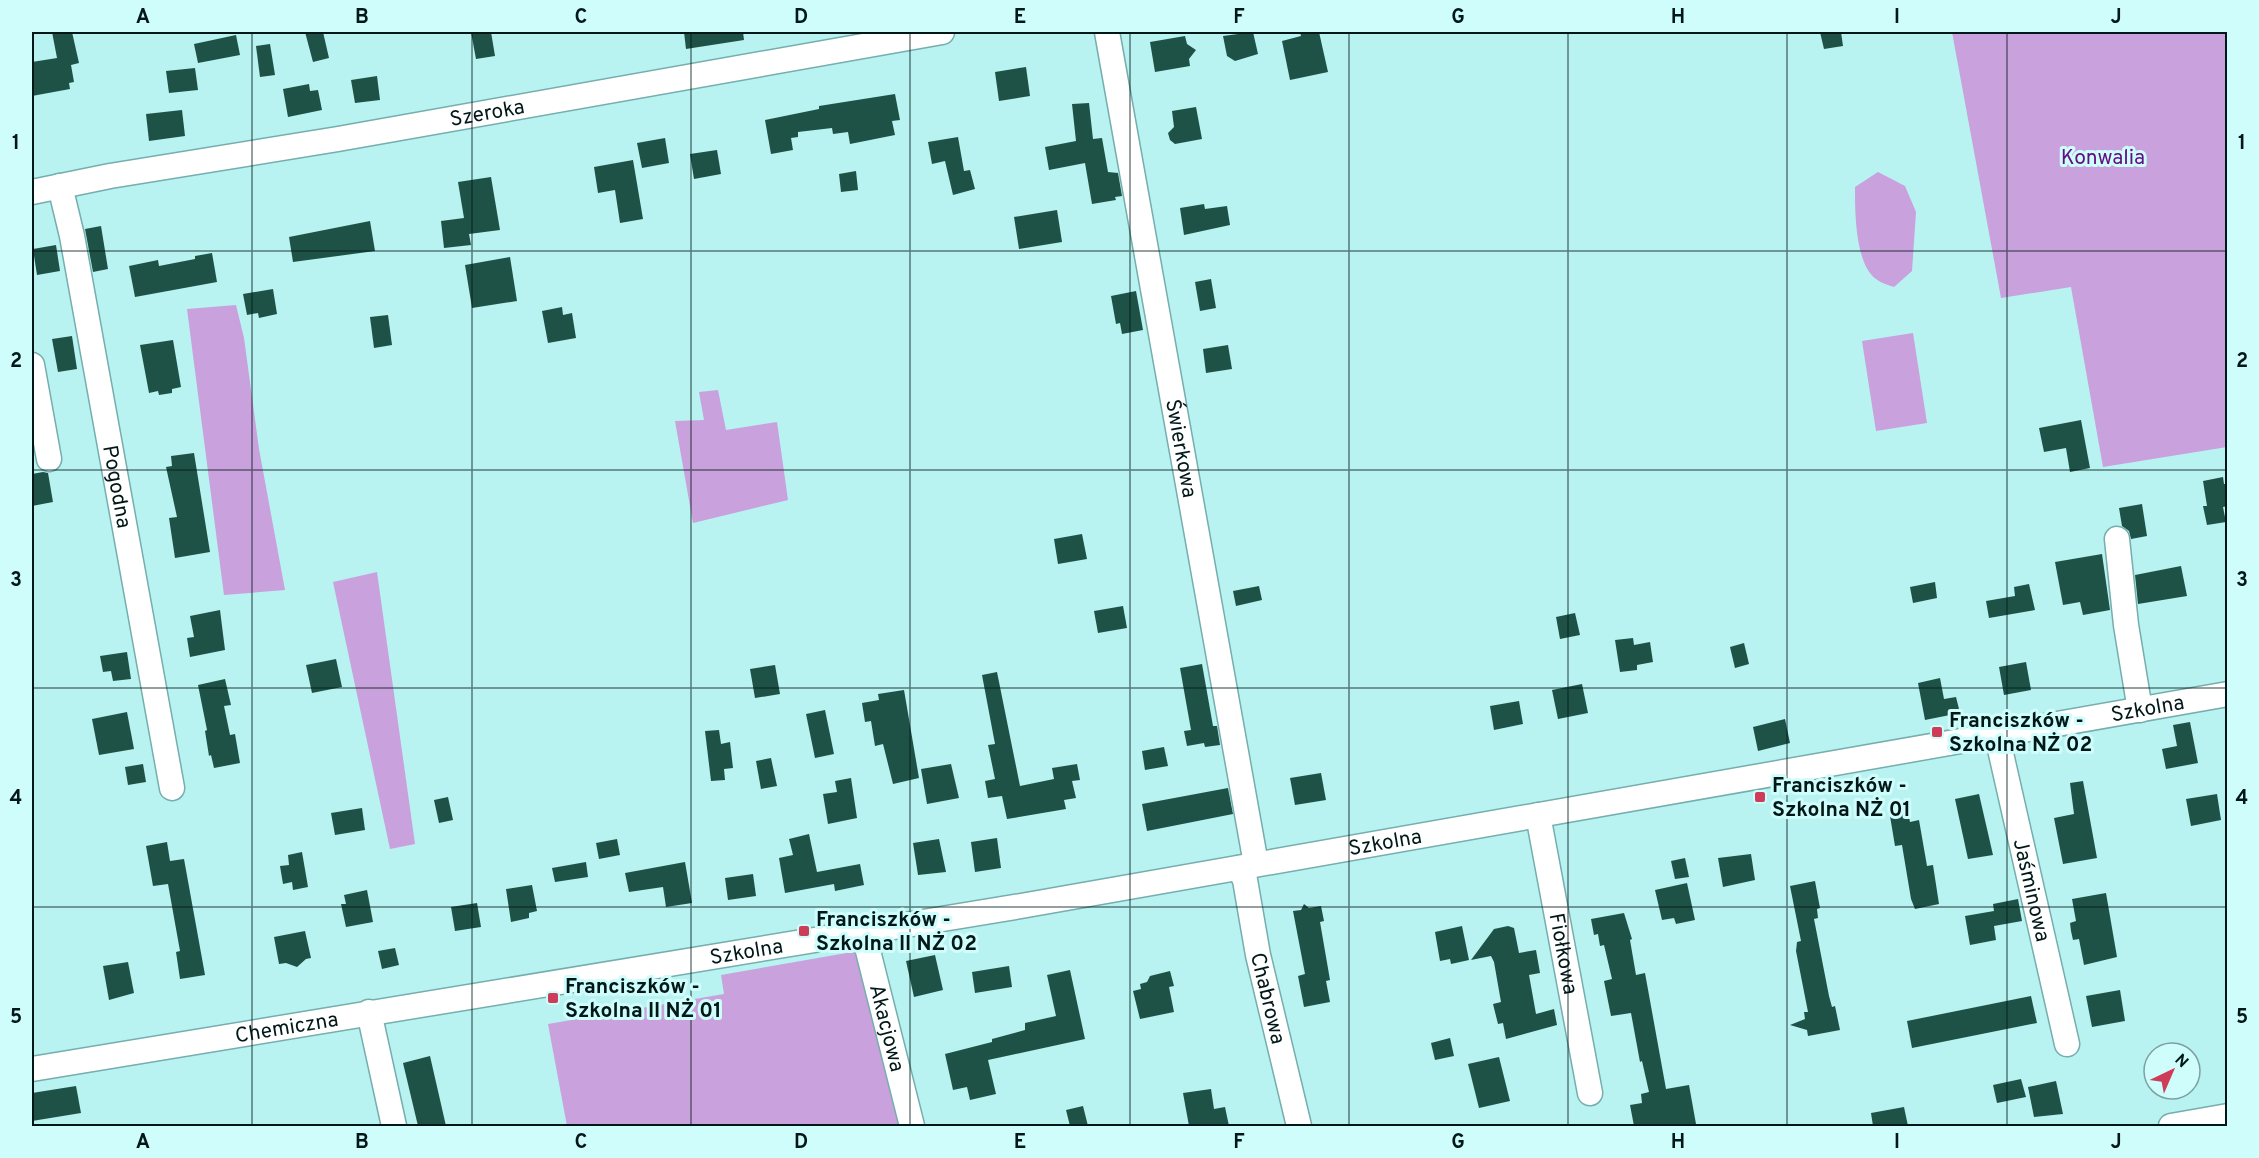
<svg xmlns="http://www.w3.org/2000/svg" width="2259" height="1158" font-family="Overpass,sans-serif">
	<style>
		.green { fill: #c9a1dd }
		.building { fill: #1f5246 }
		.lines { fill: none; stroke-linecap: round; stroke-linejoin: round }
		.minor-casing { stroke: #75aead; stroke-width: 27 }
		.minor { stroke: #fff; stroke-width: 24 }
		.grid { fill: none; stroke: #021818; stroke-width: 1.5; stroke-opacity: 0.55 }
		.poi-dot { fill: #cd3d58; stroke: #cffdfc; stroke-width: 2 }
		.labels { text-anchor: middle; stroke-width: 6; stroke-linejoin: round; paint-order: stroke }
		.street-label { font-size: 21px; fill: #021818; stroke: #cffdfc }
		.park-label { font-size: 21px; fill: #640f82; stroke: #cffdfc }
		.poi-label { font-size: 21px; font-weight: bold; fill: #021818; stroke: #cffdfc; text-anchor: start }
		.neatline { fill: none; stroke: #021818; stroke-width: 2 }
		.grid-label { font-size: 20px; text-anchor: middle; font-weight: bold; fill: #021818 }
	</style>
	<rect width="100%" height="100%" fill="#b8f2f1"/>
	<!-- green -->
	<g class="green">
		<path d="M1952 32H2227V447L2103 467 2071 287 2001 298Z"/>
		<path d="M1878 172 1905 186 1916 212 1912 271 1894 287C1888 285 1881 283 1876 279 1855 264 1855 211 1855 187Z"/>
		<path d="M236 305 244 338 259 449 285 590 224 595 187 309Z"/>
		<path d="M1913 333 1927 423 1876 431 1862 341Z"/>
		<path d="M718 390 726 430 777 422 788 500 693 523 675 421 704 420 699 392Z"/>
		<path d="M377 572 415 844 390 849 333 582Z"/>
		<path d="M858 951 903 1126H567L548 1024 724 994 721 975Z"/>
	</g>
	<!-- building -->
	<g class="building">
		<path d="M52 32H72L79 63 71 65 74 82 69 83 70 89 32 96V62L57 58Z"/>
		<path d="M305 32H323L329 58 313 62Z"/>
		<path d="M471 32H491L495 56 476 59Z"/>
		<path d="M684 32H743L744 40 686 49Z"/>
		<path d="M1253 32 1258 54 1235 61 1227 56 1223 36Z"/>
		<path d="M1300 32H1319L1328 72 1290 80 1282 41 1301 36Z"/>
		<path d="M1820 32H1841L1843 46 1824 49Z"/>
		<path d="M236 35 240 55 198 63 194 44Z"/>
		<path d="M1185 36 1187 44 1196 50 1189 59 1190 66 1155 72 1150 42Z"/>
		<path d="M270 44 275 75 260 77 256 46Z"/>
		<path d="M1026 67 1030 96 999 101 995 72Z"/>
		<path d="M195 68 198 90 169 93 166 71Z"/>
		<path d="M377 76 380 100 355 103 351 80Z"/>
		<path d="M309 84 310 91 318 90 322 110 288 117 283 89Z"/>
		<path d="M895 94 900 120 892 121 895 135 850 144 848 132 833 134 832 128 798 132V137L791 138 793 150 771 154 765 120 819 109V106Z"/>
		<path d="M1089 103 1093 139 1102 138 1108 172 1118 173 1122 196 1115 197 1116 200 1092 204 1085 163 1049 170 1045 147 1076 141 1072 104Z"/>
		<path d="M1196 107 1202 139 1175 144 1170 140 1168 133 1174 127 1172 111Z"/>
		<path d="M182 110 185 136 149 141 146 114Z"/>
		<path d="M958 137 964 171 970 170 975 189 953 195 945 161 932 164 928 142Z"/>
		<path d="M665 138 669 163 642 168 637 143Z"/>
		<path d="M717 150 721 174 694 179 690 154Z"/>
		<path d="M633 160 643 219 620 223 615 190 598 193 594 167Z"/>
		<path d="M856 171 858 190 841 192 839 174Z"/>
		<path d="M491 177 500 230 469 234 471 245 444 248 441 221 464 218 458 182Z"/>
		<path d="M1204 204 1205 209 1227 206 1230 225 1184 235 1180 208Z"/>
		<path d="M1057 210 1062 242 1019 249 1014 217Z"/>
		<path d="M370 221 375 251 293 262 289 237Z"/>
		<path d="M101 226 108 269 93 272 85 229Z"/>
		<path d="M56 245 60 271 37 275 33 249Z"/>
		<path d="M212 253 217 282 135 297 129 266 158 260 159 266 195 259V256Z"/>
		<path d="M510 257 517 301 472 308 465 265Z"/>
		<path d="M1211 279 1216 308 1200 311 1195 282Z"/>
		<path d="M273 289 277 314 259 318 258 313 247 315 243 294Z"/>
		<path d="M1136 291 1143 330 1122 334 1120 323 1116 324 1111 296Z"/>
		<path d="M562 307 563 315 572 313 576 338 548 343 542 311Z"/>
		<path d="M388 315 392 345 374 348 370 317Z"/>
		<path d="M72 336 77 369 58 372 52 339Z"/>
		<path d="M173 340 181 387 172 389V393L159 395 158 391 149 393 140 345Z"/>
		<path d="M1228 345 1232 369 1206 373 1203 349Z"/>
		<path d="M2081 420 2090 468 2070 472 2066 448 2044 452 2039 428Z"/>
		<path d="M194 453 210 552 175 558 169 518 177 517 166 467 172 466 171 456Z"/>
		<path d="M43 472 48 473 53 502 32 506V474Z"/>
		<path d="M2223 477 2224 484H2228V506L2223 507 2226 522 2207 525 2203 506H2207L2203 481Z"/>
		<path d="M2142 504 2147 536 2131 539 2129 531 2122 526 2119 508Z"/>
		<path d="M1082 534 1087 559 1058 564 1054 539Z"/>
		<path d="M2102 554 2110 610 2083 615 2080 602 2063 605 2055 562Z"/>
		<path d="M2181 566 2187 596 2138 604 2135 575Z"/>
		<path d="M1935 582 1937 598 1913 603 1910 587Z"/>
		<path d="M2029 584 2035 610 1989 618 1986 601 2015 596 2014 587Z"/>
		<path d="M1259 586 1262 600 1236 606 1233 591Z"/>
		<path d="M1123 606 1127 628 1098 633 1094 611Z"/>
		<path d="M220 610 225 650 190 657 187 638 194 637 190 616Z"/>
		<path d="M1575 613 1580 635 1560 639 1556 617Z"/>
		<path d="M1633 638 1634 645 1650 642 1653 662 1637 665V670L1620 672 1615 640Z"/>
		<path d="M1744 643 1749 664 1735 668 1730 647Z"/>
		<path d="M127 652 131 679 113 681 111 671 103 672 100 656Z"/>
		<path d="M336 659 342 687 312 693 306 665Z"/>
		<path d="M2026 662 2031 690 2004 695 1999 667Z"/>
		<path d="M1202 664 1213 726H1217L1220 745 1205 747 1204 743 1187 746 1184 731 1191 730 1180 668Z"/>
		<path d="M775 665 780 694 755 698 750 669Z"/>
		<path d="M997 672 1020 786 1054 779 1052 768 1077 764 1080 780 1072 781 1076 798 1064 800 1066 809 1007 819 1002 796 988 798 985 781 995 779 988 745 995 744 982 675Z"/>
		<path d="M1940 678 1944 699 1956 697 1960 713 1925 720 1918 683Z"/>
		<path d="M225 679 231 705 224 706 230 735 235 734 240 763 214 768 211 755 209 756 205 731 207 730 198 685Z"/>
		<path d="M1582 684 1588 713 1558 719 1552 690Z"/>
		<path d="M904 690 919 778 893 784 883 744 875 746 871 721 865 722 862 703 879 700 878 694Z"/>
		<path d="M1519 701 1523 724 1494 730 1490 706Z"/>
		<path d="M825 710 834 754 815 758 806 714Z"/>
		<path d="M127 712 134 749 99 755 92 719Z"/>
		<path d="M1785 719 1790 743 1758 751 1753 727Z"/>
		<path d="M2190 722 2198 763 2166 769 2162 749 2177 746 2173 725Z"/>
		<path d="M719 730 721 744 730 742 733 768 724 769 725 780 711 781 705 731Z"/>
		<path d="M1164 747 1168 766 1145 770 1142 751Z"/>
		<path d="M771 758 777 786 761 789 756 761Z"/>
		<path d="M143 764 146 782 128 785 125 767Z"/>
		<path d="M951 764 959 798 927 804 921 769Z"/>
		<path d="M1321 773 1326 800 1295 805 1290 778Z"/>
		<path d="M851 778 857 818 828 824 823 794 837 792 835 781Z"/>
		<path d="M2083 781 2097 858 2063 864 2054 818 2074 814 2070 783Z"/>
		<path d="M1228 788 1233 814 1147 831 1142 804Z"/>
		<path d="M1979 794 1993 855 1968 859 1955 799Z"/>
		<path d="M2217 794 2221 820 2191 826 2186 799Z"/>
		<path d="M448 797 453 820 439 823 434 800Z"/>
		<path d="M362 808 365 830 335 835 331 813Z"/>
		<path d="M1908 812 1910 822 1919 820 1927 866 1933 865 1939 904 1915 909 1911 899 1902 845 1895 846 1890 816Z"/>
		<path d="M809 834 817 872 860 864 864 885 835 891 834 884 785 893 779 858 793 855 789 839Z"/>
		<path d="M997 838 1001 868 975 872 971 842Z"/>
		<path d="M617 839 620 855 599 859 596 843Z"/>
		<path d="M939 839 946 872 918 875 913 843Z"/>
		<path d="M167 842 170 861 184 859 205 975 180 979 176 952 180 951 168 884 153 886 146 846Z"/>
		<path d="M302 852 308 887 293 890 292 882 283 884 280 866 289 865 288 855Z"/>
		<path d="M1751 854 1755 880 1723 887 1718 858Z"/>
		<path d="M1685 858 1689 877 1675 879 1671 861Z"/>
		<path d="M586 862 588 877 555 882 552 868Z"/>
		<path d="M685 862 692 903 666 907 663 887 629 892 625 873Z"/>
		<path d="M753 874 756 896 728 900 725 878Z"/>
		<path d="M1815 881 1820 908 1817 909 1818 918 1814 919 1829 996 1832 1007 1835 1006 1840 1030 1808 1036 1807 1030 1790 1025 1805 1019 1804 1012H1808L1796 951 1797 942 1801 941 1790 886Z"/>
		<path d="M1687 883 1695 920 1676 924 1674 918 1662 920 1655 890Z"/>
		<path d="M532 885 537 911 529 913V918L511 922 506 889Z"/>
		<path d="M367 890 373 922 346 927 341 904H346L344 895Z"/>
		<path d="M2106 893 2117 957 2084 965 2079 939 2073 940 2071 931 2070 923 2076 921 2072 899Z"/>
		<path d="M2018 899 2022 921 1994 926 1996 940 1970 945 1965 916 1994 911 1993 904Z"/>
		<path d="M477 903 481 927 455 931 451 907Z"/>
		<path d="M1304 904 1309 908 1321 906 1324 921 1320 922 1330 980 1326 981 1330 1002 1304 1007 1298 976 1305 974 1293 911 1301 910Z"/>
		<path d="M1624 913 1632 939 1630 940 1636 975 1645 973 1666 1089 1689 1085 1696 1124 1680 1126H1634L1630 1105 1642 1103 1641 1094 1649 1092 1642 1061 1640 1062 1631 1013 1611 1016 1604 981 1612 979 1604 945 1600 946 1598 934 1594 935 1591 919Z"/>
		<path d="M1462 926 1469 960 1451 964 1450 959 1440 961 1435 932Z"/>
		<path d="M1508 926 1514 928 1519 953 1536 950 1540 973 1529 975 1536 1014 1554 1009 1557 1025 1506 1039 1503 1023 1498 1024 1493 1004 1501 1002 1494 962 1491 956 1471 960 1494 929Z"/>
		<path d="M305 931 311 958 306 959 297 967 286 963 279 964 274 937Z"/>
		<path d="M395 948 399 965 382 969 378 951Z"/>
		<path d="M935 955 943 990 914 997 906 961Z"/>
		<path d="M128 962 134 993 109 1000 103 966Z"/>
		<path d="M1009 966 1012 987 975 993 972 972Z"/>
		<path d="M1070 970 1085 1039 988 1060 996 1094 970 1100 967 1087 953 1090 945 1054 992 1042V1039L1025 1030V1023L1056 1016 1047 975Z"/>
		<path d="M1170 971 1174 986 1169 987 1174 1012 1140 1019 1133 991 1141 989 1140 984 1147 982 1150 976Z"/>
		<path d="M2120 990 2125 1021 2092 1027 2086 996Z"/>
		<path d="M2031 996 2037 1023 1912 1048 1907 1021Z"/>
		<path d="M1450 1038 1454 1056 1435 1060 1431 1043Z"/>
		<path d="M430 1056 446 1126H418L403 1063Z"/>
		<path d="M1499 1057 1510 1101 1479 1108 1468 1064Z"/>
		<path d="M2021 1079 2026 1097 1997 1103 1993 1085Z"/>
		<path d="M2056 1081 2063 1114 2034 1117 2028 1087Z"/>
		<path d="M76 1086 81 1113 32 1121V1093Z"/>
		<path d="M1211 1089 1214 1109 1225 1107 1229 1126H1189L1183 1093Z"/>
		<path d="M1083 1106 1088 1126H1070L1066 1110Z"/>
		<path d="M1904 1107 1908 1126H1873L1871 1113Z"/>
	</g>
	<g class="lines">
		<defs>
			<g id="minor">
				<path id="s1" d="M1107 32 1256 864"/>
				<path id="s2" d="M60 186 72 236 172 788"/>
				<path id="s3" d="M32 192 110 176 338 139 942 32"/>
				<path d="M32 365 49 459"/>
				<path d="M2117 539 2126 625 2140 710"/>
				<path id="s4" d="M1997 736 2067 1044"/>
				<path id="s5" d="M1538 815 1590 1093"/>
				<path id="s6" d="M1239 868 1245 880 1258 955 1299 1126"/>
				<path id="s7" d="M863 931 912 1126"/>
				<path d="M369 1012 394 1126"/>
				<path id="s8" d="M32 1069 1021 906 2228 694"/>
				<path d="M2171 1126 2228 1116"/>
			</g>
		</defs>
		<!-- minor casing -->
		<use href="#minor" class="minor-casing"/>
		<!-- minor -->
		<use href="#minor" class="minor"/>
	</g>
	<!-- grid -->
	<path class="grid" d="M252 32V1126M472 32V1126M691 32V1126M910 32V1126M1130 32V1126M1349 32V1126M1568 32V1126M1787 32V1126M2007 32V1126M32 251H2228M32 470H2228M32 688H2228M32 907H2228"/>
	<!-- markers -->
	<g class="poi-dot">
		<rect x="1931" y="726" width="12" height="12" rx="3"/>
		<rect x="1754" y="791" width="12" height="12" rx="3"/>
		<rect x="798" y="925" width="12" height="12" rx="3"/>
		<rect x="547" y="992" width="12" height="12" rx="3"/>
	</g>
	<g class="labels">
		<!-- street labels -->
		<g class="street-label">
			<text dy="7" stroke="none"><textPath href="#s3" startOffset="462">Szeroka</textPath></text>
			<text dy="7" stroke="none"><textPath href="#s1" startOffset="423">Świerkowa</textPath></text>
			<text dy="7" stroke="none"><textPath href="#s2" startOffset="306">Pogodna</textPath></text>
			<text dy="7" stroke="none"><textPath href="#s8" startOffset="2146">Szkolna</textPath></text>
			<text dy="7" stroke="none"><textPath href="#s8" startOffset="1372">Szkolna</textPath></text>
			<text dy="7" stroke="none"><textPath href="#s4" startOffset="158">Jaśminowa</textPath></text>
			<text dy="7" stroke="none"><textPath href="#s8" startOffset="724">Szkolna</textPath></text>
			<text dy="7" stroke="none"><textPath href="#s5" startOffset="141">Fiołkowa</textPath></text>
			<text dy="7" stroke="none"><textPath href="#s6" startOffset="134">Chabrowa</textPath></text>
			<text dy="7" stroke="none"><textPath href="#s8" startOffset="258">Chemiczna</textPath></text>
			<text dy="7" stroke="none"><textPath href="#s7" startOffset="100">Akacjowa</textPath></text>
		</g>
		<!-- park labels -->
		<g class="park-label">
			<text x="2103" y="164">Konwalia</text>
		</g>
		<!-- poi labels -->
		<g class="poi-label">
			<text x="1949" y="727">Franciszków -<tspan x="1949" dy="24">Szkolna NŻ 02</tspan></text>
			<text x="1772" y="792">Franciszków -<tspan x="1772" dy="24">Szkolna NŻ 01</tspan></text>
			<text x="816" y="926">Franciszków -<tspan x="816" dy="24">Szkolna II NŻ 02</tspan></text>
			<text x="565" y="993">Franciszków -<tspan x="565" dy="24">Szkolna II NŻ 01</tspan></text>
		</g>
	</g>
	<!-- border -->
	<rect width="2259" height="1158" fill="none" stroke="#cffdfc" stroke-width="66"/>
	<!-- north arrow -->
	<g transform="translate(2172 1071) rotate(44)"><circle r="28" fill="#cffdfc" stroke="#7da1a1" stroke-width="1.5"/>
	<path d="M0-4.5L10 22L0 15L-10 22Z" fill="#cd3d58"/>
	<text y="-9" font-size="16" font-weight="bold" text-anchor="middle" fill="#021818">N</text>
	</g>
	<rect x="33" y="33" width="2193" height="1092" class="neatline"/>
	<g class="grid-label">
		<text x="143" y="23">A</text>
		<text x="362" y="23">B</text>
		<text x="581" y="23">C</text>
		<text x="801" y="23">D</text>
		<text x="1020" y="23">E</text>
		<text x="1239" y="23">F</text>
		<text x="1458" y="23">G</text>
		<text x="1678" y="23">H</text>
		<text x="1897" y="23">I</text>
		<text x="2116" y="23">J</text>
		<text x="16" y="149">1</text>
		<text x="2242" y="149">1</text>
		<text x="16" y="367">2</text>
		<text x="2242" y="367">2</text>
		<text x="16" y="586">3</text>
		<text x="2242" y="586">3</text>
		<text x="16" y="804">4</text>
		<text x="2242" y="804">4</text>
		<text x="16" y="1023">5</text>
		<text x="2242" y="1023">5</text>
		<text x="143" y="1148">A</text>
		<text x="362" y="1148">B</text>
		<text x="581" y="1148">C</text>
		<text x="801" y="1148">D</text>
		<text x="1020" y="1148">E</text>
		<text x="1239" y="1148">F</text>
		<text x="1458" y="1148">G</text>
		<text x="1678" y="1148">H</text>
		<text x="1897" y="1148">I</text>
		<text x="2116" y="1148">J</text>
	</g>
</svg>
